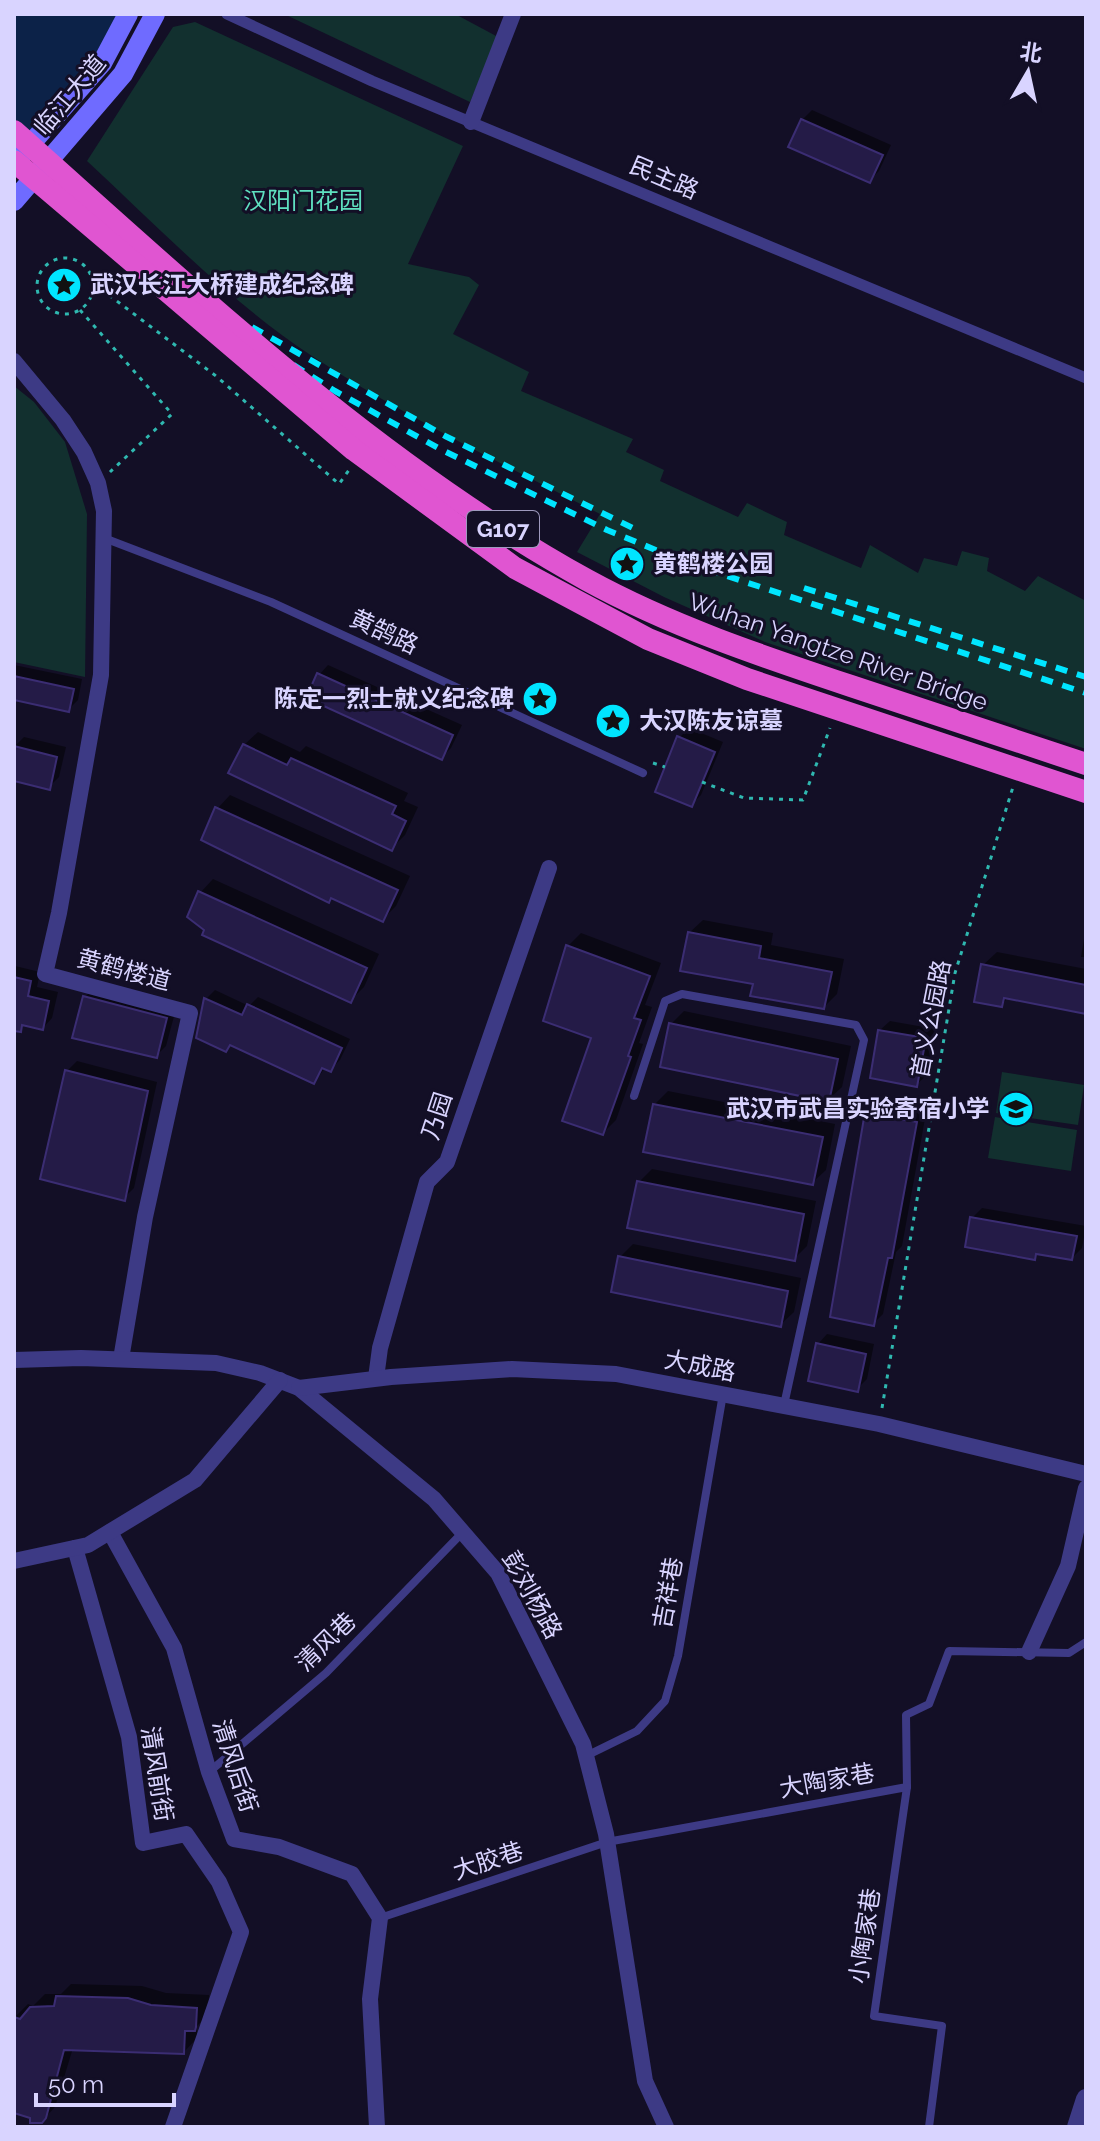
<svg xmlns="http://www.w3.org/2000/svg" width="1100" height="2141" font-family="Raleway,'Noto Sans SC',sans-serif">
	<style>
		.green { fill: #12302f }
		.water { fill: #0c2248 }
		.shadow { fill: #0007 }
		.building { fill: #241b47; stroke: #3b2d73; stroke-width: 2 }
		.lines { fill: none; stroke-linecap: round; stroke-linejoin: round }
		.path { stroke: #2fb8b0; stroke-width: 3; stroke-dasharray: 4 6; stroke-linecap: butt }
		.service { stroke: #3d3a85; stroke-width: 8 }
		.pedestrian { stroke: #3d3a85; stroke-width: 11 }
		.minor { stroke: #3d3a85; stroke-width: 16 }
		.tertiary { stroke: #3d3a85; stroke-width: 20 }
		.secondary { stroke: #6f6bff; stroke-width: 20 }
		.rail { stroke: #00e5ff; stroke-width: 6; stroke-dasharray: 12 10; stroke-linecap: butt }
		.trunk-bridge { stroke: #e055d1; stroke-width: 22 }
		.labels { text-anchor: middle; stroke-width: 6; stroke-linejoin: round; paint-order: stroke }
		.shield { fill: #130f26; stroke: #9e99be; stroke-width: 2 }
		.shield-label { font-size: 22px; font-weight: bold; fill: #d9d4ff }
		.street-label { font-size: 24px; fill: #d9d4ff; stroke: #130f26 }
		.park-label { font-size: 24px; fill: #5fe0c0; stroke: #130f26 }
		.poi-label { font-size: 24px; font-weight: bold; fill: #d9d4ff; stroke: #130f26; text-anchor: start }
	</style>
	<rect width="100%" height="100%" fill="#130f26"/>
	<!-- green -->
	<g class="green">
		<path d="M284 14H455L498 37 470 102Z"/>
		<path d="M195 22 463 146 408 264 469 277 479 285 453 334 529 372 521 391 633 439 626 452 664 470 660 481 738 517 747 503 787 522 784 535 861 568 870 545 918 573 924 558 957 566 962 551 989 558 987 571 1025 591 1038 576 1086 601V749L765 642 664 597 577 552 600 514C503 464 403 416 312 356 229 301 159 228 87 161L173 27Z"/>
		<path d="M14 386 34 402 65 442 87 514 85 677 14 662Z"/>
		<path d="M1002 1072 1084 1085 1078 1125 996 1113Z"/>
		<path d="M995 1117 1077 1130 1071 1171 988 1158Z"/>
	</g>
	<!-- water -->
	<path class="water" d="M14 14H123L88 70 14 175Z"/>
	<!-- shadow -->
	<g class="shadow">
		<path d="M812 110 891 145 879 171 869 181 802 120Z"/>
		<path d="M14 665 82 679 78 700 68 710 14 698Z"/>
		<path d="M328 665 462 725 451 748 442 757 319 675Z"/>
		<path d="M689 728 723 742 701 795 691 805 679 738Z"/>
		<path d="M258 732 300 752 306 746 408 793 404 801 418 807 405 835 392 848 244 745Z"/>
		<path d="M24 737 66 747 59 777 49 787 14 779V747Z"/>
		<path d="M230 795 410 876 396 906 383 919 333 897 329 900 217 809Z"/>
		<path d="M213 879 379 954 364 987 351 1000 200 893Z"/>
		<path d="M703 920 773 933 771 945 844 959 837 994 824 1007 755 983 689 933Z"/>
		<path d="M1086 927V957H1081Z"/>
		<path d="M581 933 661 963 645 1005 652 1007 639 1043 643 1044 616 1120 603 1133 594 1037 568 946Z"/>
		<path d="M997 952 1086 969V1012L1009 997 1001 1005 983 965Z"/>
		<path d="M15 966 40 972 37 987 58 992 52 1018 43 1028 14 1022Z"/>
		<path d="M95 987 176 1009 166 1046 156 1056 85 997Z"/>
		<path d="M215 990 249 1006 258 997 350 1039 340 1060 331 1069 326 1067 314 1082 232 1044 226 1050 198 1037 206 999Z"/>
		<path d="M684 1011 851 1046 842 1087 828 1100 671 1024Z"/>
		<path d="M890 1021 935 1029 927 1075 917 1084 880 1030Z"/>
		<path d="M77 1061 157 1082 134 1188 124 1198 67 1071Z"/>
		<path d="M668 1091 835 1124 826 1170 812 1183 654 1105Z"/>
		<path d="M876 1103 926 1113 902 1246 896 1252 883 1314 873 1324 867 1112Z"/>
		<path d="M652 1169 816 1201 807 1246 794 1259 639 1182Z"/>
		<path d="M982 1208 1086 1226 1082 1248 1072 1258 1039 1252 1034 1258 972 1218Z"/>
		<path d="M633 1244 801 1278 794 1312 780 1325 620 1257Z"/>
		<path d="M827 1334 874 1344 867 1379 857 1389 818 1344Z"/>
		<path d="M71 1984 142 1986 166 1993 209 1995 208 2015 197 2026V2038L184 2052 73 2048 55 2107 42 2121 14 2110V2018L28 2004 33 2006 45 1994H61Z"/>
	</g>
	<!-- building -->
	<g class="building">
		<path d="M801 119 883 155 870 183 788 147Z"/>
		<path d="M317 673 453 735 442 760 306 698Z"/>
		<path d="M14 676 74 689 69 712 14 700Z"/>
		<path d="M677 736 715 752 692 807 655 792Z"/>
		<path d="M243 744 287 765 291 758 396 806 392 814 406 821 392 851 228 773Z"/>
		<path d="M14 746 57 757 50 790 14 781Z"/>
		<path d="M215 807 398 890 383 922 331 898 329 903 201 840Z"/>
		<path d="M198 891 367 968 351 1003 202 935 204 930 187 917Z"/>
		<path d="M688 932 761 946 759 958 832 972 824 1009 750 996 753 984 680 971Z"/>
		<path d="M566 945 650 976 634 1018 641 1020 628 1056 631 1057 603 1135 562 1121 591 1038 543 1021Z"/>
		<path d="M981 964 1086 985V1014L1004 998 1002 1007 974 1002Z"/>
		<path d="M14 977 31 981 28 996 49 1001 43 1030 22 1025 21 1032 14 1031Z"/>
		<path d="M83 996 167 1018 157 1058 72 1038Z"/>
		<path d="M204 998 242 1015 247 1004 342 1048 331 1072 322 1068 314 1084 230 1045 226 1052 196 1038Z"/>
		<path d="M669 1023 838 1059 829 1102 660 1067Z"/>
		<path d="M878 1030 926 1038 917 1087 870 1078Z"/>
		<path d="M65 1070 148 1091 125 1201 40 1179Z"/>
		<path d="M653 1104 823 1137 813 1185 643 1152Z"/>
		<path d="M865 1112 917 1122 892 1258H888L874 1326 830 1317Z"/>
		<path d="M637 1181 804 1214 795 1261 627 1228Z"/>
		<path d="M970 1217 1077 1236 1072 1260 1036 1254 1035 1260 965 1247Z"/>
		<path d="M618 1256 788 1291 781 1327 611 1292Z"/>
		<path d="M816 1343 866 1354 858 1392 808 1381Z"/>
		<path d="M56 1996 128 1998 151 2005 197 2008 196 2027 195 2031H185L184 2054 64 2050 46 2118 42 2123H30V2118L14 2113V2017L20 2019 30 2007 54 2006Z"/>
	</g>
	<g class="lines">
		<!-- path -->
		<g class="path">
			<circle cx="65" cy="286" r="28"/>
			<path d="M93 283 216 376 339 484 349 470"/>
			<path d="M80 310 172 414 110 472"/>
			<path d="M653 763 665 767"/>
			<path d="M702 782 744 798 803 800 830 728"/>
			<path d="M882 1408 955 973 1013 787"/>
		</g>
		<!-- service -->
		<g class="service">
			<path d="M104 538 271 602 643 773"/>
			<path d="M634 1096 665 1001 682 994 856 1025 864 1040 784 1405"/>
			<path d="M586 1756 637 1731 665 1701 678 1656 723 1394"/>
			<path d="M209 1772 326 1673 463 1532"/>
			<path d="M907 1787 874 2016 942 2026 929 2127"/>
			<path d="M380 1918 607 1842 907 1787 906 1715 929 1704 949 1651 1069 1653 1086 1642"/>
		</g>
		<!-- pedestrian -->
		<path class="pedestrian" d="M227 14 372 81 1086 378"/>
		<!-- minor -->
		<g class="minor">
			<path d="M471 122 513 14"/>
			<path d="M14 361 63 420 84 452 98 483 104 511 101 675 59 913 45 974 190 1013 145 1217 121 1359"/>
			<path d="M14 1360 81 1358 216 1363 260 1373 299 1388 434 1499 498 1573 583 1744 606 1834 645 2081 666 2127"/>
			<path d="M376 1378 380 1348 427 1182 447 1162 549 868"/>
			<path d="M299 1388 391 1377 512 1369 616 1374 879 1424 1086 1474"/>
			<path d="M110 1532 174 1648 209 1772 234 1839 279 1847 352 1874 380 1918 370 1999 377 2127"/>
			<path d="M75 1548 129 1737 143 1843 186 1834 219 1882 241 1932 173 2127"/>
			<path d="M14 1561 88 1545 195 1480 280 1380"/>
			<path d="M1029 1652 1068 1566 1086 1488"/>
		</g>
		<!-- tertiary -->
		<path class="tertiary" d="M1077 2127 1086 2099"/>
		<!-- secondary -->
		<g class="secondary">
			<path d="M14 163 102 63 128 14"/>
			<path d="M14 201 123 74 155 14"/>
		</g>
		<!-- rail -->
		<g class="rail">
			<path d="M14 152 182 295 335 391 440 449 607 530 690 564 1086 693"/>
			<path d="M252 327 445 436 641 532"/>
			<path d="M804 588 1086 677"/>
		</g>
		<!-- trunk-bridge -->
		<g class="trunk-bridge">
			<path d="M14 131C194 291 375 463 587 580 671 626 761 656 851 686 930 712 1008 738 1086 764"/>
			<path d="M14 161 354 450 515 568 648 639 747 679 1086 792"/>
		</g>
	</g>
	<!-- icons -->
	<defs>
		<symbol id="sight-disc" viewBox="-11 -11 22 22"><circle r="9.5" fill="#00e5ff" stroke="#130f26"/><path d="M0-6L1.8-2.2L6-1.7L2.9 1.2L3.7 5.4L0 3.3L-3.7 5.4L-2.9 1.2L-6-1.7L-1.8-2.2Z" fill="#111"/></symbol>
		<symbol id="school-disc" viewBox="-11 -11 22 22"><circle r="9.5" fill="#00e5ff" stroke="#130f26"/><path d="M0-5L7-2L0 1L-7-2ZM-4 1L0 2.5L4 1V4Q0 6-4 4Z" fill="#111"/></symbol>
	</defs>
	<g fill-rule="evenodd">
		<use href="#sight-disc" x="44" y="265" width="40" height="40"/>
		<use href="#sight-disc" x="607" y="544" width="40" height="40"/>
		<use href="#sight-disc" x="520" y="679" width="40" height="40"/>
		<use href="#sight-disc" x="593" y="701" width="40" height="40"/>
		<use href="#school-disc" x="996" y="1089" width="40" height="40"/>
	</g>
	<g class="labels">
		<!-- shield labels -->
		<rect class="shield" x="467" y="511" width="72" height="36" rx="6"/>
		<g class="shield-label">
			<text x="503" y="537">G107</text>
		</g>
		<!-- street labels -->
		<g class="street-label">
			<text transform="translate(70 95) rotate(-50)" y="8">临江大道</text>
			<text transform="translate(664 178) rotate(23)" y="8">民主路</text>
			<text transform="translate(384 632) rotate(25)" y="8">黄鹄路</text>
			<text transform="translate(838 652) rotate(19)" y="8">Wuhan Yangtze River Bridge</text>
			<text transform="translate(124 970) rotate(15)" y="8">黄鹤楼道</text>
			<text transform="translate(931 1019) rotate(-79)" y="8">首义公园路</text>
			<text transform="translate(437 1116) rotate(-72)" y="8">乃园</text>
			<text transform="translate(700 1366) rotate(11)" y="8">大成路</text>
			<text transform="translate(668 1593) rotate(-80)" y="8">吉祥巷</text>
			<text transform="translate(532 1595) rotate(61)" y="8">彭刘杨路</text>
			<text transform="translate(326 1642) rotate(-44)" y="8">清风巷</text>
			<text transform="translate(235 1766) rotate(72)" y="8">清风后街</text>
			<text transform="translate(157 1774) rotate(81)" y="8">清风前街</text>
			<text transform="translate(827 1781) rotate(-10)" y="8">大陶家巷</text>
			<text transform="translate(488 1861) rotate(-18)" y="8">大胶巷</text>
			<text transform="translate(865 1936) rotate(-82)" y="8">小陶家巷</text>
		</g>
		<!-- park labels -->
		<g class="park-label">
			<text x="303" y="209">汉阳门花园</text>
		</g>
		<!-- poi labels -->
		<g class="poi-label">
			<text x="90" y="293">武汉长江大桥建成纪念碑</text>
			<text x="653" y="572">黄鹤楼公园</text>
			<text x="514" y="707" text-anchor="end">陈定一烈士就义纪念碑</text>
			<text x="639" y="729">大汉陈友谅墓</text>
			<text x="990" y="1117" text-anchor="end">武汉市武昌实验寄宿小学</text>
		</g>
	</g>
	<!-- border -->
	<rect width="1100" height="2141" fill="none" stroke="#d9d4ff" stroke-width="32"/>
	<!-- north arrow -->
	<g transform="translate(1028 72) rotate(9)" stroke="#130f26" stroke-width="6" paint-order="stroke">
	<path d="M0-6L14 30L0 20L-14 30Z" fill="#d9d4ff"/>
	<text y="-12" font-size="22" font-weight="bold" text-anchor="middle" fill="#d9d4ff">北</text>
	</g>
	<!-- scale -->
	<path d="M36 2093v12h138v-12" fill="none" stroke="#d9d4ff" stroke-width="4"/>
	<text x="48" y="2093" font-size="24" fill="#d9d4ff" stroke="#130f26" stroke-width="6" paint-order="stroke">50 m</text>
</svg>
